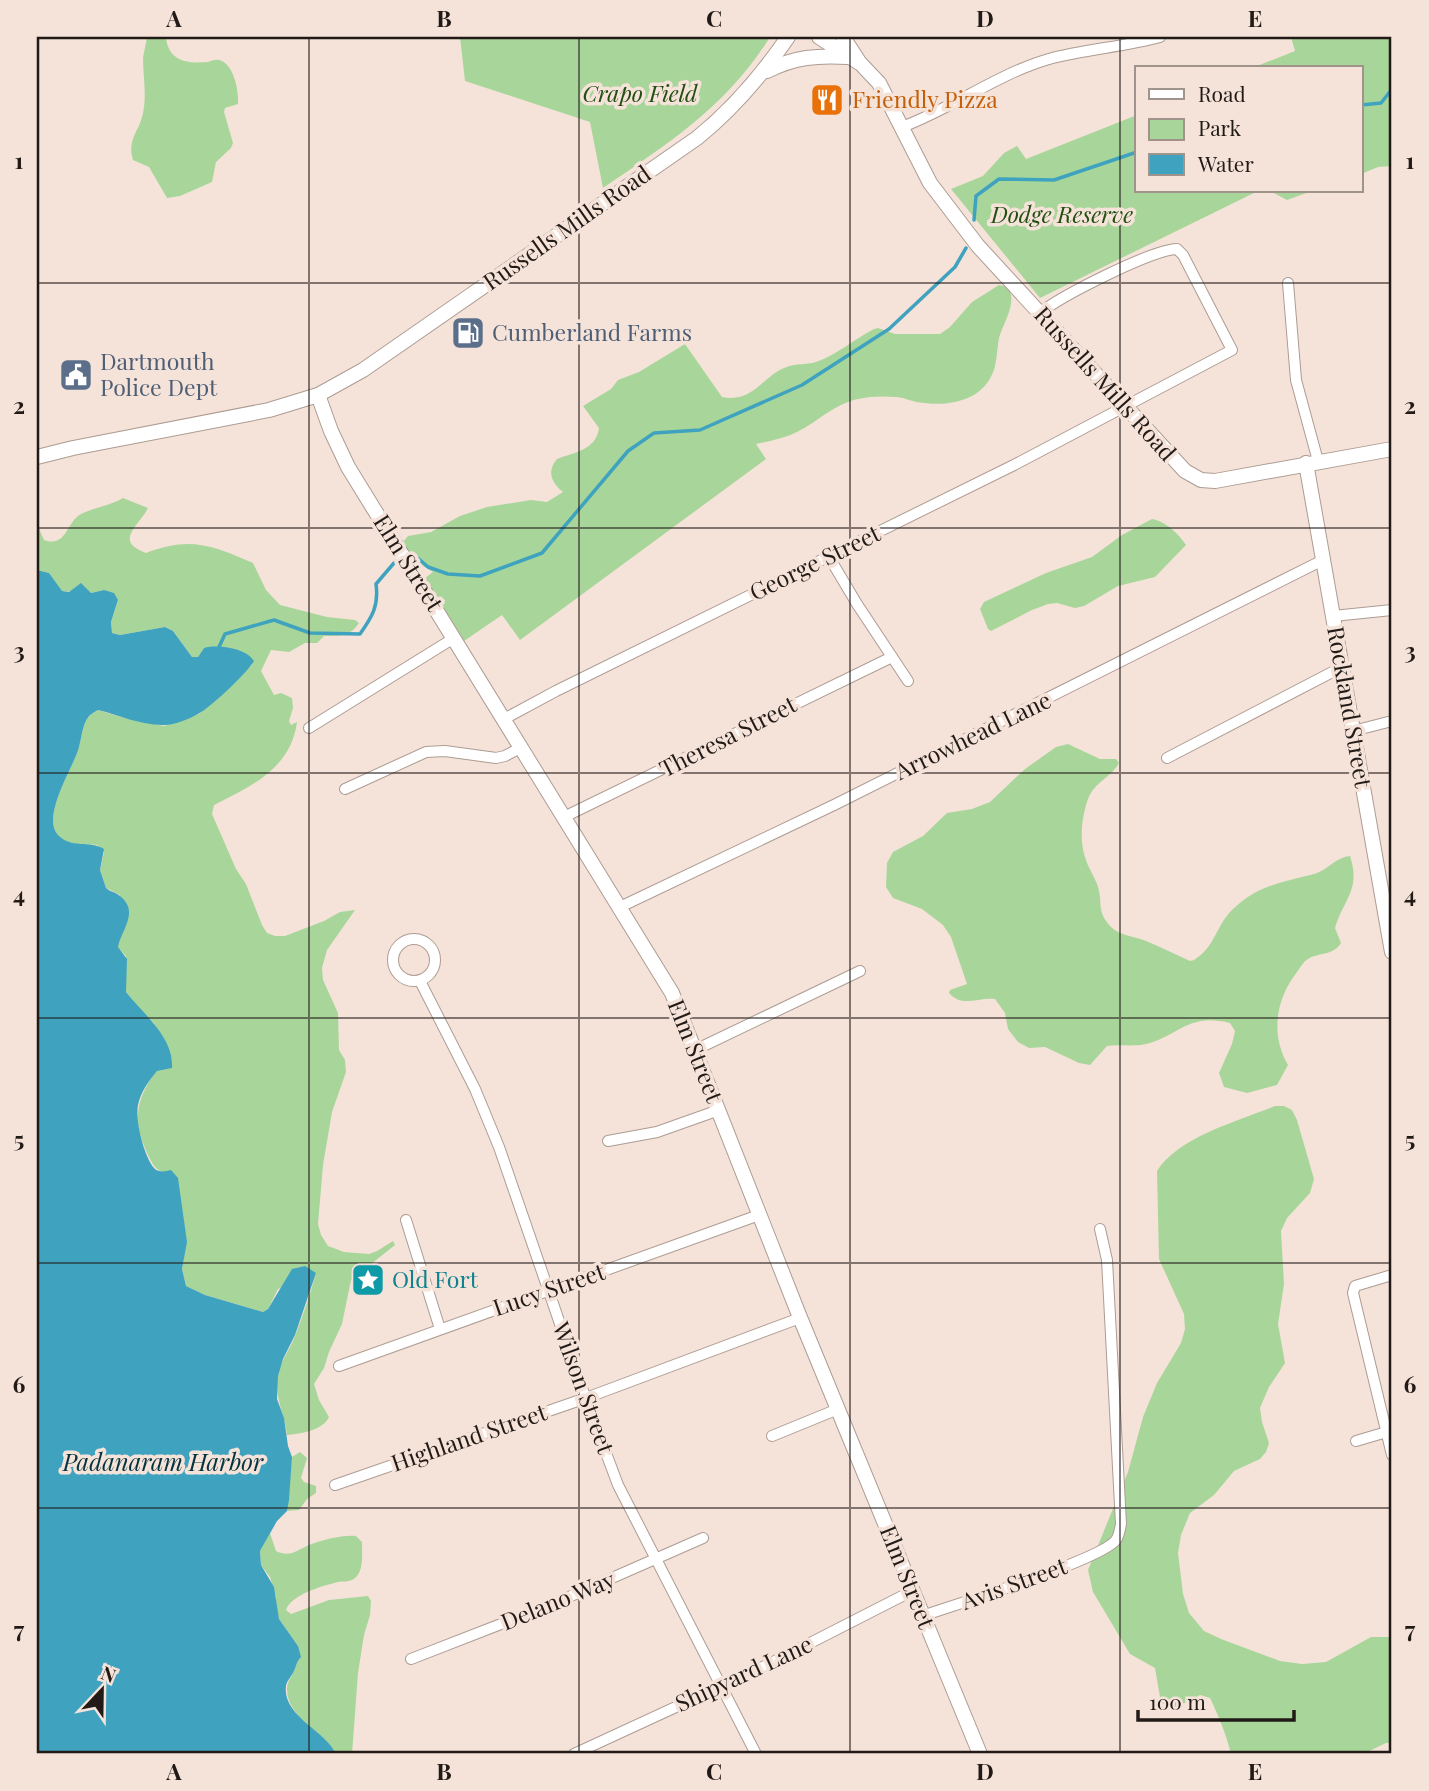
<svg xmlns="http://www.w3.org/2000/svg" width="1429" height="1791" font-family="'Playfair Display',serif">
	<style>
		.green { fill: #a8d69a }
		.water { fill: #3fa3c0 }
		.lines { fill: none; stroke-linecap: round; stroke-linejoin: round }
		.stream { stroke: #3fa3c0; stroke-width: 3.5 }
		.street-casing { stroke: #ad9c93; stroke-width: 12 }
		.secondary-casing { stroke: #ad9c93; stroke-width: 16 }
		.street { stroke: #fff; stroke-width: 10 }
		.secondary { stroke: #fff; stroke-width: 14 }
		.grid { fill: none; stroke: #211a17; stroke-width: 2; stroke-opacity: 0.55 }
		.labels { text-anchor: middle; stroke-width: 7; stroke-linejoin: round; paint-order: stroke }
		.park-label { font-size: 23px; font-style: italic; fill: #224f11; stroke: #f5e3d9 }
		.food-label { font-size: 23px; fill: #c56008; stroke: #f5e3d9; text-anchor: start }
		.street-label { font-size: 23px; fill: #211a17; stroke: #f5e3d9 }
		.service-label { font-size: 23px; fill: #4e5e75; stroke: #f5e3d9; text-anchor: start }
		.culture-label { font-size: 23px; fill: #0d838f; stroke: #f5e3d9; text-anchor: start }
		.water-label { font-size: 24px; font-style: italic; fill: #03333f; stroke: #f5e3d9 }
		.neatline { fill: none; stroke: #211a17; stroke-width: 2.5 }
		.grid-label { font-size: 23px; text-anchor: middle; font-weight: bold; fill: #211a17 }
	</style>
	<rect width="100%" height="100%" fill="#f5e3d9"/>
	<!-- green -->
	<g class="green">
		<path d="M147 37H166C168 61 187 64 208 62 211 61 215 59 219 60 234 63 239 92 238 104L225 108 224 112 233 143 231 148 216 162 212 182 180 196 167 198 149 167 133 160C127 138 139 133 143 113 147 95 143 77 143 58 144 51 146 44 147 37Z"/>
		<path d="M460 37H770C727 106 669 143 603 188L590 122 465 81Z"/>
		<path d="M1291 37H1392V166L1378 167 1361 174V68H1252L1295 51Z"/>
		<path d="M1137 115V191H1258L1040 298 951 189 983 176 1004 153 1017 146 1026 159Z"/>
		<path d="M1270 191H1312L1287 200Z"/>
		<path d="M999 285 1008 287C1018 303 1003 323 999 338 997 349 997 360 994 370 982 403 946 407 917 402 910 401 903 397 896 397 884 396 870 396 858 399 834 404 819 421 797 432 785 438 770 441 756 444L766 459 520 640 502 615 464 641 425 578 433 572 405 555 403 542 408 536 431 532 460 516 487 507 531 500 547 502 563 492C552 483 546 472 557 459 575 452 596 450 599 428L583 406 611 389 618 380 639 372 685 344 722 397C753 403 761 378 784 368 794 363 806 365 816 362 837 355 854 339 874 329L878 328 895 334H940L950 327 972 302Z"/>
		<path d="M123 498 148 508C139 526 113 541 146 553 189 536 212 545 253 563L266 590 280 605 327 617 355 620 359 623C350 637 339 636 324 636L317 643H305L289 652 271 650 261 671 274 695 281 693 292 698 293 708 289 721 291 725 297 722C291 768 252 786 214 805L212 814 236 869 246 884 262 925 267 933 275 936H285L324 921 340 912 355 910 327 950 322 968 323 980 338 1013 339 1050 345 1060 346 1072 332 1112 323 1165 318 1224 321 1235 328 1246 344 1252 369 1254 377 1251 393 1241 395 1245 351 1280 342 1324 329 1352 324 1368 314 1384 319 1400 329 1417C323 1430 301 1434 287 1435 285 1414 274 1398 278 1376 280 1361 290 1350 295 1336 303 1315 310 1295 316 1273L278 1289 268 1309 263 1312 205 1295 186 1286 182 1269 184 1257 162 1172C154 1168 152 1163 148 1155 132 1121 135 1100 157 1070L171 1068 154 1023 143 1013 126 992V956L118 948 120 895 106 888 100 870 104 852 97 845C84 844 66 846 57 834 43 816 71 770 77 752 82 741 81 726 89 716 90 715 97 711 98 710L121 717 164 726 199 714 252 665 240 651 219 647 204 648 198 657H192L173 631 165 627 120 635 112 633 111 622 118 601 104 590 91 593 61 591 49 573 37 570V524L44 540C67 548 66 522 81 514 95 507 109 506 123 498Z"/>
		<path d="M1152 519C1165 521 1179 534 1186 545L1155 577 1118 586 1084 606 1075 608 1057 603 1048 604 1032 610 991 631 988 629 980 609 984 602 1046 573 1092 557 1122 535Z"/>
		<path d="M1068 744 1100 759H1116L1119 763C1111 778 1095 781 1088 799 1082 816 1079 839 1085 857 1088 868 1095 877 1098 887 1103 903 1096 911 1111 927 1120 936 1134 936 1146 941 1161 947 1175 954 1190 961L1194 960C1216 946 1216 925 1233 909 1261 883 1283 883 1317 873 1329 868 1337 857 1350 856 1361 890 1344 898 1335 928L1341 943C1333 956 1319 952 1308 959 1304 961 1300 968 1297 972 1276 999 1270 1034 1288 1065L1277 1085 1247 1093 1224 1087 1219 1073 1232 1044 1235 1031 1230 1023C1189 1012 1178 1036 1146 1044 1133 1047 1119 1044 1107 1046L1090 1065 1079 1063 1045 1047 1029 1048 1018 1042 1008 1029 1005 1013 995 999C978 997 962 1008 949 993L950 990 967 984 951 937 943 925 922 909 893 898 886 887 887 863 893 852 923 836 947 813 972 809 990 802 1025 769 1056 747Z"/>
		<path d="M1275 1106H1284L1292 1110 1297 1120 1314 1179 1310 1193 1287 1218 1281 1231 1284 1284 1278 1324 1285 1363 1269 1387 1260 1408 1262 1422 1269 1443 1266 1452 1260 1459 1234 1471 1214 1495 1190 1513 1181 1535 1178 1553 1183 1594 1189 1613 1204 1631 1221 1639 1280 1661 1302 1664 1326 1662 1371 1637H1392V1743H1386L1363 1754H1231C1226 1734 1219 1717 1210 1698L1200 1695 1175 1708 1161 1703 1155 1668 1130 1654 1093 1592 1088 1570 1128 1472 1143 1417 1157 1383 1181 1343 1185 1329 1184 1314 1159 1259 1157 1171C1178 1137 1238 1121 1275 1106Z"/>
		<path d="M300 1452 307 1458 301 1478 304 1482 316 1486V1493L307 1499 299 1510 287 1511 292 1457Z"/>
		<path d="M270 1533 276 1551C290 1558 297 1550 309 1545 323 1540 341 1535 356 1536L362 1542C362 1555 365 1577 349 1581 345 1582 341 1581 338 1582 322 1586 292 1594 286 1610L291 1614 329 1600 368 1596 371 1601 370 1615 364 1635 358 1673 352 1754H336C325 1731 287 1719 287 1689 287 1681 292 1676 295 1669 298 1662 298 1654 298 1646L279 1619 276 1610V1597L270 1577 261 1565 260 1551Z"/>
	</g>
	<!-- water -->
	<path class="water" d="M37 570 49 573 62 591 69 592 81 583 91 593 104 590 114 593 118 600 111 622 112 633 120 635 165 627 173 631 192 657H198L204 648C218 644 246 648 254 661 248 672 210 708 198 714 189 719 173 726 162 725 140 725 119 715 98 710 96 711 90 715 89 716 81 726 82 741 77 753 70 772 42 818 58 835 71 849 90 840 104 849L100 870 106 888C110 892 116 892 120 896 140 912 121 930 118 947L127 959 126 992C143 1014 174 1037 172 1068L157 1071C149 1081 141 1091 138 1105 135 1120 144 1158 155 1169 160 1173 166 1171 171 1170L178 1178 187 1242 182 1269 186 1286 205 1295 263 1312 268 1309 292 1269 305 1266 316 1273 295 1335 283 1359 278 1376 277 1399 284 1418 288 1446 292 1457 289 1500 287 1511 277 1521 260 1551 261 1565 274 1587 279 1619 298 1646 301 1657C296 1662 297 1665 294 1671 292 1676 287 1680 286 1686 282 1716 326 1731 336 1754H37Z"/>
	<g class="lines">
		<!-- stream -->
		<g class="stream">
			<path d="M1361 105 1381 103 1392 89"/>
			<path d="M974 220 976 196 999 179 1054 180 1137 152"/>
			<path d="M413 554 428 567 448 574 480 576 542 553 628 451 654 433 700 430 802 385 889 329 955 267 966 248"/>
			<path d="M219 647 225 634 274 620 310 633 360 634C372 617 379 606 376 584L394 563"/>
		</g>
		<defs>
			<g id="street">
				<path d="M902 127C953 108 997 74 1049 59 1085 49 1124 47 1160 37"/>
				<path d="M1288 283 1296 380 1318 461"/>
				<path d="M829 557 857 604 908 681"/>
				<path d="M1333 616 1392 610"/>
				<path d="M504 719 556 691 1014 465 1232 350 1183 255 1177 249C1151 250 1061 296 1040 313"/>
				<path d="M309 728 454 638"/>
				<path d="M1353 731 1392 721"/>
				<path d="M1167 758 1342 667"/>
				<path d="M345 789 426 752 445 751 496 758 505 756 522 747"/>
				<path d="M564 817 892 657"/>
				<path d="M620 907 834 805 1323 560"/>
				<circle cx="414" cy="960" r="21"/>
				<path d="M420 981 475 1089 499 1147 588 1405 618 1485 756 1754"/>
				<path d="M695 1050 860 971"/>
				<path d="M608 1141 657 1132 719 1110"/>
				<path d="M406 1220 440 1329"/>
				<path d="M1392 1275 1355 1286 1353 1293 1392 1455"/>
				<path d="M339 1366 759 1215"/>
				<path d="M772 1436 838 1409"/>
				<path d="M1356 1441 1390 1431"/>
				<path d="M335 1485 586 1398 800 1318"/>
				<path d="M922 1616C954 1605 1101 1560 1116 1540 1119 1536 1120 1529 1121 1524L1107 1260 1100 1229"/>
				<path d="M411 1659 555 1603 703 1538"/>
				<path d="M574 1754 769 1664 912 1591"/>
			</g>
			<g id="secondary">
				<path d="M819 37 861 64 879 83 930 183 978 246 1185 471 1201 480 1215 481 1392 449"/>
				<path d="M843 37 858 60"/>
				<path d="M767 71C794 57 818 55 848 57"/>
				<path d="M318 395 331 431 348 467 672 993 799 1315 980 1754"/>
				<path d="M37 457 73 448 269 410 318 395 363 370 697 138C733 109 762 75 788 37"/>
				<path d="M1306 463 1392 952"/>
			</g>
		</defs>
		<!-- street casing -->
		<use href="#street" class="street-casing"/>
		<!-- secondary casing -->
		<use href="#secondary" class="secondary-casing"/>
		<!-- street -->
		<use href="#street" class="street"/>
		<!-- secondary -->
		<use href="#secondary" class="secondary"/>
	</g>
	<!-- grid -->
	<path class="grid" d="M309 37V1754M579 37V1754M850 37V1754M1120 37V1754M37 283H1392M37 528H1392M37 773H1392M37 1018H1392M37 1263H1392M37 1508H1392"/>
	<!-- icons -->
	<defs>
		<symbol id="restaurant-square" viewBox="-11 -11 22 22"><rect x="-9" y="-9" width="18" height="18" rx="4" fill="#e8710a" stroke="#f5e3d9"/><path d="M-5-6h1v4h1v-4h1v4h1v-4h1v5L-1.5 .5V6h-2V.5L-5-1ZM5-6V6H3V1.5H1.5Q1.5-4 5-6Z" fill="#fff"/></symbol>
		<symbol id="fuel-square" viewBox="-11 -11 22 22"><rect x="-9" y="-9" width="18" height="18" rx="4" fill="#5c6f8a" stroke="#f5e3d9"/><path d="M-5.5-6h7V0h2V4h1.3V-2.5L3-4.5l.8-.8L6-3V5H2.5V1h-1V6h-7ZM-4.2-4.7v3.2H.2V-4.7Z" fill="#fff"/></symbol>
		<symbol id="civic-square" viewBox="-11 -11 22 22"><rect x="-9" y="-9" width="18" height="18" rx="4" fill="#5c6f8a" stroke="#f5e3d9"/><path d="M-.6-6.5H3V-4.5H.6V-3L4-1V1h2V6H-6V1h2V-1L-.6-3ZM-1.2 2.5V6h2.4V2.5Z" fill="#fff"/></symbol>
		<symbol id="sight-square" viewBox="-11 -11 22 22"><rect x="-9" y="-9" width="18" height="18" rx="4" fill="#0f9aa8" stroke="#f5e3d9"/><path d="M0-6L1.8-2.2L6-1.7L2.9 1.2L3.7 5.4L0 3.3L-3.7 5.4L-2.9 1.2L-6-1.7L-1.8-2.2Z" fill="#fff"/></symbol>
	</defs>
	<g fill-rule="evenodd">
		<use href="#restaurant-square" x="808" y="81" width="38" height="38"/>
		<use href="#fuel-square" x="449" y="314" width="38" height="38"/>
		<use href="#civic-square" x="57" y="356" width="38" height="38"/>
		<use href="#sight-square" x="349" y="1261" width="38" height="38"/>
	</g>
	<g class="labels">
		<!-- park labels -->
		<g class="park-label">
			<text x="640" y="102">Crapo Field</text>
			<text x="1062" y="223">Dodge Reserve</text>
		</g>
		<!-- food labels -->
		<g class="food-label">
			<text x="852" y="108">Friendly Pizza</text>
		</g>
		<!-- street labels -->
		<g class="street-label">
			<text transform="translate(567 228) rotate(-35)" y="8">Russells Mills Road</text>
			<text transform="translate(1105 384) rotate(48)" y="8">Russells Mills Road</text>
			<text transform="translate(408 563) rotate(58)" y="8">Elm Street</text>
			<text transform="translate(815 563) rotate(-26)" y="8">George Street</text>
			<text transform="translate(1349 707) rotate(80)" y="8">Rockland Street</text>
			<text transform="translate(973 736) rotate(-26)" y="8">Arrowhead Lane</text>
			<text transform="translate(728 737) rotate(-27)" y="8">Theresa Street</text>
			<text transform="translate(695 1051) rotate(68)" y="8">Elm Street</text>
			<text transform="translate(549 1290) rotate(-19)" y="8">Lucy Street</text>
			<text transform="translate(583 1388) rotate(70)" y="8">Wilson Street</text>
			<text transform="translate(469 1438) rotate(-19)" y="8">Highland Street</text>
			<text transform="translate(907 1577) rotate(68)" y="8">Elm Street</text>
			<text transform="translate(1014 1584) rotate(-20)" y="8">Avis Street</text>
			<text transform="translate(558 1601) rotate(-22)" y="8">Delano Way</text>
			<text transform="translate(744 1674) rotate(-25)" y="8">Shipyard Lane</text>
		</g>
		<!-- service labels -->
		<g class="service-label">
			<text x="492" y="341">Cumberland Farms</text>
			<text x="100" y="370">Dartmouth<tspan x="100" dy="26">Police Dept</tspan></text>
		</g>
		<!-- culture labels -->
		<g class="culture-label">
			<text x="392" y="1288">Old Fort</text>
		</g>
		<!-- water labels -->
		<g class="water-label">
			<text x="163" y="1471">Padanaram Harbor</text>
		</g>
	</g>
	<!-- border -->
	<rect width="1429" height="1791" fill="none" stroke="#f5e3d9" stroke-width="77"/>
	<!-- legend -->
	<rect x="1135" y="66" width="228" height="126" fill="#f5e3d9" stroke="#a0938b" stroke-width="2"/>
	<rect x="1149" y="89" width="35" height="10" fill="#ffffff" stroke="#a0938b" stroke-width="2"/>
	<text x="1198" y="102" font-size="21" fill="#211a17">Road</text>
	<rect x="1149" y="119" width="35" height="21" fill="#a8d69a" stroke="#a0938b" stroke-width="2"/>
	<text x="1198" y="136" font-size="21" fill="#211a17">Park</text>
	<rect x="1149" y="154" width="35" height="21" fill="#3fa3c0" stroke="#a0938b" stroke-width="2"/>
	<text x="1198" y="172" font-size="21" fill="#211a17">Water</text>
	<!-- north arrow -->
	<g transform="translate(102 1690) rotate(22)" stroke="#f5e3d9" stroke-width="5" paint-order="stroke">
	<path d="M0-5L12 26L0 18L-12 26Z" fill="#211a17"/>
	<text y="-10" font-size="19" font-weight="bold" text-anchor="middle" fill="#211a17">N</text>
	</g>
	<!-- scale -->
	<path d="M1138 1710v10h156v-10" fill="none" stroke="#211a17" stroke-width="3.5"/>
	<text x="1149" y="1710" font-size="21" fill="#211a17" stroke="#f5e3d9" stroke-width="5" paint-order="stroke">100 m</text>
	<rect x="38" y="38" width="1352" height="1714" class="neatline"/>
	<g class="grid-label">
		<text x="174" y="27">A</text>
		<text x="444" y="27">B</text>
		<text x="714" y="27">C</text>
		<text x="985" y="27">D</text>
		<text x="1255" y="27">E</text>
		<text x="19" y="169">1</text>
		<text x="1410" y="169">1</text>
		<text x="19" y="414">2</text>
		<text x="1410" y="414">2</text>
		<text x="19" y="659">3</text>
		<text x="1410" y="659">3</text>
		<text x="19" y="903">4</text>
		<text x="1410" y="903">4</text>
		<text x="19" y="1148">5</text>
		<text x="1410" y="1148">5</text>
		<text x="19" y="1393">6</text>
		<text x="1410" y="1393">6</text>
		<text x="19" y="1638">7</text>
		<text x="1410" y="1638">7</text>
		<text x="174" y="1780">A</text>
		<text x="444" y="1780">B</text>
		<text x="714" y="1780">C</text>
		<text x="985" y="1780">D</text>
		<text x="1255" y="1780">E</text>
	</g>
</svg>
